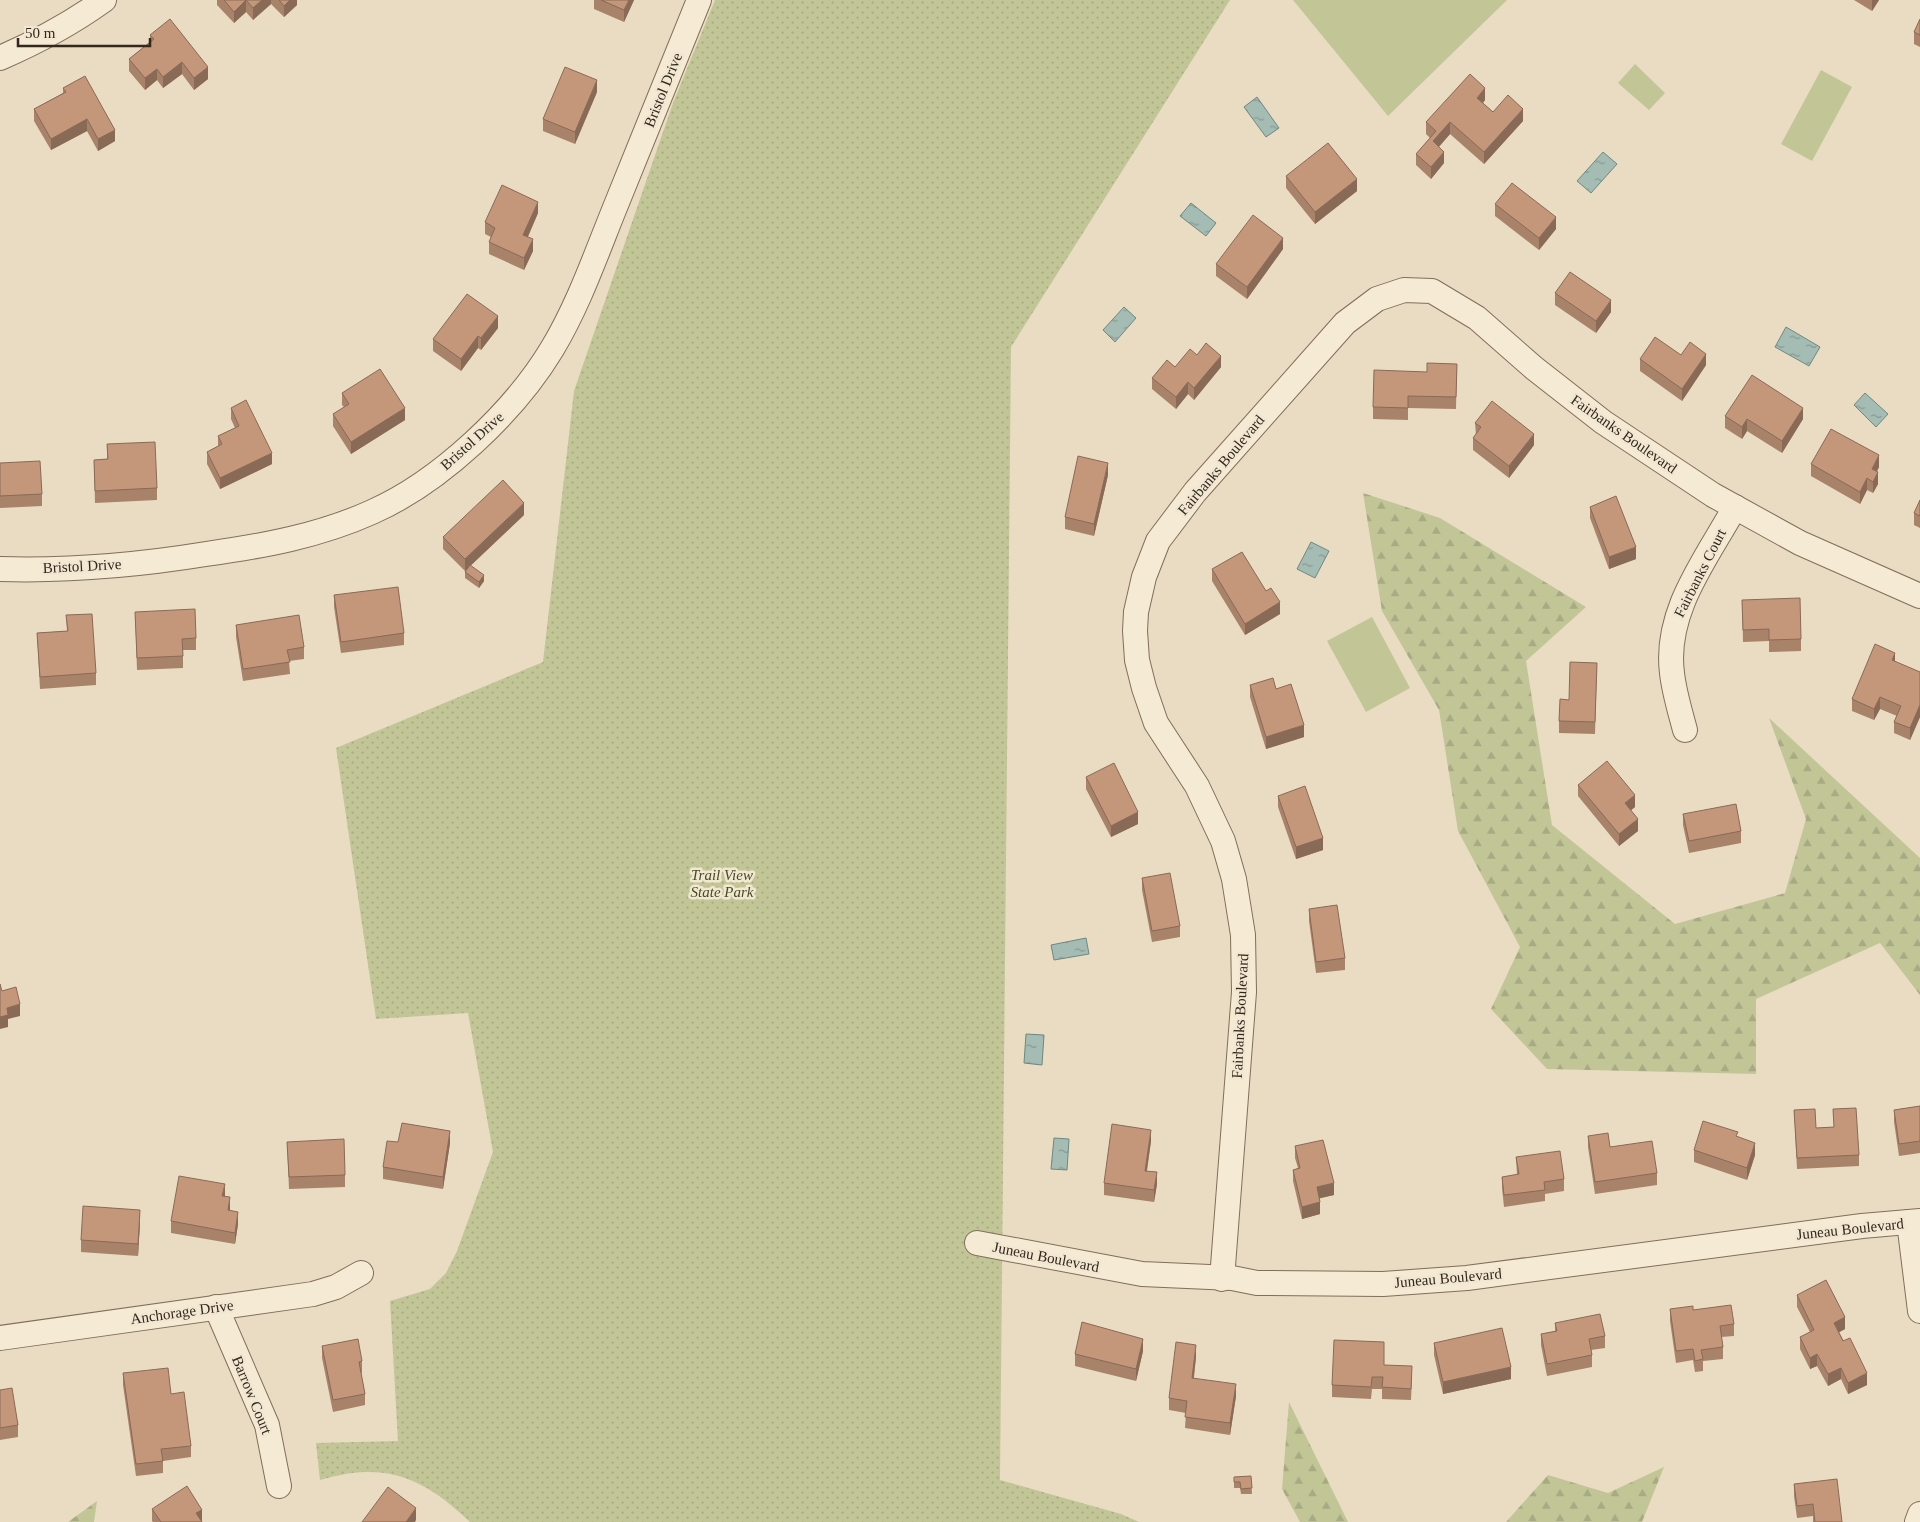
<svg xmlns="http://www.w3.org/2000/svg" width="1920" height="1522" font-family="'Times New Roman',serif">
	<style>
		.green { fill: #c2c697 }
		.forest { fill: url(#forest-firs) }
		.park { fill: url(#park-dots) }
		.water { fill: url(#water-ripples); stroke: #6c8981 }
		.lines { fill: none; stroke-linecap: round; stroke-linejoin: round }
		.minor-casing { stroke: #816e5b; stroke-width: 26 }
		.minor { stroke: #f5ead4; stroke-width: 24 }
		.wall { fill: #a9826a }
		.shaded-wall { fill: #896a56 }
		.building { fill: #c4977b; stroke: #896a56 }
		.labels { text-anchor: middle; stroke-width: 5; stroke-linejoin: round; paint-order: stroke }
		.street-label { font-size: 15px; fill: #33271e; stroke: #f2e7d1 }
		.park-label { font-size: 15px; font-style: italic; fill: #444d26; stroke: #f2e7d1 }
	</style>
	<defs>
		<pattern id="forest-firs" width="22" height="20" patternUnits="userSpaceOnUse" patternTransform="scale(1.25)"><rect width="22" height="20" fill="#c2c697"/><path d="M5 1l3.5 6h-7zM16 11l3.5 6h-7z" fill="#a7aa82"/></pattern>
		<pattern id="park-dots" width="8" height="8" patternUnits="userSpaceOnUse" patternTransform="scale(1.25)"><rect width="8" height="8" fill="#c2c697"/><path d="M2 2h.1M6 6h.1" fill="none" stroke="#a7aa82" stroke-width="1.8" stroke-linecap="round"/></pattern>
		<pattern id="water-ripples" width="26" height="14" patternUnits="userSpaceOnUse" patternTransform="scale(1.25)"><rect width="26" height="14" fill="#a4bcb4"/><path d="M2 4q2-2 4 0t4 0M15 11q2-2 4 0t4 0" fill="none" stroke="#869992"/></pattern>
	</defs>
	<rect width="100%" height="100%" fill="#e9dcc2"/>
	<!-- green -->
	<g class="green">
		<path d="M1293 0H1507L1388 116Z"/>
		<path d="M1635 64 1665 93 1649 110 1618 83Z"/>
		<path d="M1821 70 1852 87 1812 161 1781 144Z"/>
		<path d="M1372 617 1410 688 1366 712 1327 641Z"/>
	</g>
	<!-- forest -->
	<g class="forest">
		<path d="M1363 493 1440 518 1586 607 1526 661 1552 825 1675 924 1785 893 1806 819 1769 718 1920 858V995L1880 943 1756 999V1074L1547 1069 1491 1009 1520 947 1458 831 1439 710 1382 611Z"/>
		<path d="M1289 1402 1348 1522H1300L1282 1489Z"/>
		<path d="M1664 1467 1642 1522H1506L1548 1475 1608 1493Z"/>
		<path d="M97 1501 94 1522H68Z"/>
	</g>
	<!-- park -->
	<path class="park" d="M715 0H1230L1011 347 1000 1480 1121 1514 1139 1522H470C422 1476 384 1461 320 1480L316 1443 398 1441 390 1301 430 1289 446 1273 457 1251 493 1152 468 1013 376 1019 336 748 543 662 574 391 673 103Z"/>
	<!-- water -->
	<g class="water">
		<path d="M1257 97 1279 128 1266 137 1244 107Z"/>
		<path d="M1603 152 1617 164 1591 193 1577 181Z"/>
		<path d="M1191 203 1216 223 1206 236 1180 216Z"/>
		<path d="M1124 307 1136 318 1115 342 1103 330Z"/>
		<path d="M1786 327 1820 347 1809 366 1775 347Z"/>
		<path d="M1865 393 1888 414 1876 427 1854 405Z"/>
		<path d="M1311 542 1329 551 1315 578 1297 569Z"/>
		<path d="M1086 938 1089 954 1054 960 1051 945Z"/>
		<path d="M1026 1034 1044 1035 1042 1065 1024 1063Z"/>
		<path d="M1054 1138 1069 1139 1067 1170 1051 1169Z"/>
	</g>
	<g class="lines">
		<defs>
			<g id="minor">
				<path d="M0 58C37 42 72 23 104 0"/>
				<path d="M0 569C68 571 138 565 206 554 263 546 319 536 372 512 440 482 514 412 552 349 578 306 595 257 614 210 642 140 671 70 699 0"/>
				<path d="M1685 730C1680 711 1674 692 1672 673 1664 611 1707 558 1735 507"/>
				<path d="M1909 1222 1920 1311"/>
				<path d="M977 1243 1142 1274 1232 1278 1257 1283 1383 1284 1467 1278 1862 1226 1920 1221"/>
				<path d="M1222 1279 1244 992 1243 935 1234 879 1223 841 1197 786 1156 723 1144 688 1137 660 1135 631 1136 612 1144 577 1158 541 1195 492 1345 323 1377 299 1404 290 1432 291 1477 318 1534 368 1603 422 1713 495 1800 543 1920 596"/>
				<path d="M216 1307 267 1425 279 1486"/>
				<path d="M0 1338 313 1294 336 1287 361 1273"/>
				<path d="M1917 1522 1920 1514"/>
			</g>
		</defs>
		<!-- minor casing -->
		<use href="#minor" class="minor-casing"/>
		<!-- minor -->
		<use href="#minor" class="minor"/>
	</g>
	<!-- wall -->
	<g class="wall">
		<path d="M217 0H297V5L284 17 271 4 253 20 246 12 234 23 217 5Z"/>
		<path d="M594 0H634L624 22 594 9Z"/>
		<path d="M1854 0H1879L1872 11Z"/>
		<path d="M1920 19V47L1914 44V32Z"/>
		<path d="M150 35 208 79 194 90 182 74 163 88 157 80 145 90 129 71V59L150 42Z"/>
		<path d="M63 88 115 141 98 151 87 131 51 150 34 121V109L63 93Z"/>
		<path d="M597 92 575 144 543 131V119Z"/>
		<path d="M1485 100 1483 103 1493 112 1523 121 1484 164 1450 134 1439 147 1444 163 1431 179 1416 165V154L1430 138 1426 134V122Z"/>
		<path d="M1286 176 1357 191 1315 224 1286 188Z"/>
		<path d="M1495 204 1556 229 1539 250 1495 216Z"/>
		<path d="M538 213 528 237 533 251 524 270 489 254V242L491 237 485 234V222Z"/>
		<path d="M1283 249 1247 299 1216 276V264Z"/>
		<path d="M1555 293 1611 312 1596 333 1555 305Z"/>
		<path d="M498 328 481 350 478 348 461 371 433 351V339Z"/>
		<path d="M1197 355 1221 367 1194 400 1188 394 1176 409 1152 389V378L1175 367Z"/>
		<path d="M1640 359 1706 365 1682 401 1640 371Z"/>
		<path d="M1457 364 1456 409 1408 408V420L1373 419V407L1427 372Z"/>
		<path d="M342 393 405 420 351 454 333 426V414L344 407 342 405Z"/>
		<path d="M231 408 272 464 220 489 207 464V452L218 446V436L235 428 231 419Z"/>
		<path d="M1725 416 1803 419 1782 453 1747 431 1742 439 1725 428Z"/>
		<path d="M1475 423 1534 445 1509 478 1473 450V438L1476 435Z"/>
		<path d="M107 444 157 488V500L95 503 94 460 107 459Z"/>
		<path d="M0 463 42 494V506L0 508Z"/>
		<path d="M1811 464 1879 467 1877 471 1878 484 1873 493 1867 490 1860 504 1811 476Z"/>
		<path d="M1108 475 1094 536 1065 529V517Z"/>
		<path d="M1920 500V528L1914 525V513Z"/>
		<path d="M1590 507 1636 559 1609 569 1590 518Z"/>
		<path d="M524 515 470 566 484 581 479 588 465 578V572L467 569 465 571 443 549V537Z"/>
		<path d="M1212 569 1266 591 1280 614 1245 635 1212 581Z"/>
		<path d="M334 595 404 633V645L341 653 334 607Z"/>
		<path d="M1742 600 1801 639V651L1769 652V641L1743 642Z"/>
		<path d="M135 612 196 638V650H183V668L137 670Z"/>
		<path d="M66 615 96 673V685L40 689 37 633 67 631Z"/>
		<path d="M236 625 304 647V659L289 661 290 674 243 681 236 637Z"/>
		<path d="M1895 662 1920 672V717L1910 740 1894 733V722L1897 716 1880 709 1874 720 1852 711V699Z"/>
		<path d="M1597 663 1595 734 1559 733V721L1569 700Z"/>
		<path d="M1250 685 1276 689 1304 737 1266 749 1250 697Z"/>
		<path d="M1086 777 1138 824 1111 837 1086 789Z"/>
		<path d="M1578 785 1635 807 1631 810 1638 831 1619 846 1578 796Z"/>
		<path d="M1278 796 1323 850 1296 859 1278 807Z"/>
		<path d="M1683 814 1741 831V843L1689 853 1683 825Z"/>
		<path d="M1142 878 1180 926V937L1152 942 1142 890Z"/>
		<path d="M1309 909 1345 958V970L1316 973 1309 921Z"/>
		<path d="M1920 1106V1153L1899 1156 1894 1122V1110Z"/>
		<path d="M1833 1109 1859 1155V1166L1797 1169 1794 1110 1816 1128 1834 1127Z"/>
		<path d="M1588 1136 1657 1173V1185L1595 1194 1588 1147Z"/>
		<path d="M1151 1141 1147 1171 1157 1184 1154 1202 1104 1195V1183Z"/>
		<path d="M287 1142 345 1175V1187L289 1189Z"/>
		<path d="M398 1142 450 1143 443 1189 383 1179V1167Z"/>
		<path d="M1295 1146 1334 1195 1319 1198 1320 1214 1302 1219 1293 1181V1170L1298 1168 1295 1158Z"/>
		<path d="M1694 1150 1755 1155 1747 1180 1694 1162Z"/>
		<path d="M1516 1157 1564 1179V1191L1545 1194V1201L1504 1207 1502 1188V1177L1517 1175Z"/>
		<path d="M225 1196 230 1210 238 1224 235 1244 171 1233V1221Z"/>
		<path d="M140 1222 138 1256 81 1252V1240Z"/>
		<path d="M1797 1295 1845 1329 1839 1332 1867 1385 1848 1394 1841 1379 1828 1386 1817 1366 1810 1369 1800 1349V1337L1810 1332 1797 1307Z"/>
		<path d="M1670 1309 1693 1310 1734 1324V1336L1721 1337 1723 1347V1359L1703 1361V1371L1695 1372 1693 1360 1676 1363 1670 1321Z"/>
		<path d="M1555 1323 1605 1336V1348L1591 1350 1592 1355V1367L1547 1376 1541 1345V1334L1555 1331Z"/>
		<path d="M1434 1343 1511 1379 1443 1394 1434 1355Z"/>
		<path d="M322 1346 362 1361V1373H361L365 1394V1405L333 1412 322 1358Z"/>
		<path d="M1143 1351 1136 1381 1075 1366V1354Z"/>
		<path d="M1196 1357 1194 1378 1236 1396 1230 1435 1185 1428 1186 1413 1169 1410V1398Z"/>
		<path d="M1384 1365 1412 1378 1411 1400 1382 1399V1389H1372L1371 1399 1332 1397V1385Z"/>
		<path d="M123 1373 171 1394 191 1446V1457L163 1461V1473L136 1476 123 1385Z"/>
		<path d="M0 1390 18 1425V1437L0 1440Z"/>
		<path d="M1251 1476 1252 1494H1241L1240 1488H1234V1477Z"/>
		<path d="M1794 1484 1842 1522H1813V1516L1797 1518 1794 1496Z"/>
		<path d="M152 1509 202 1510V1522H153L152 1521Z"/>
	</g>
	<!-- shaded-wall -->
	<g class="shaded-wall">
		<path d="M246 0V12L234 23V12Z"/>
		<path d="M262 0H271V4L253 20V8Z"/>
		<path d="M290 0H297V5L284 17V6Z"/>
		<path d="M629 0H634L624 22V10Z"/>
		<path d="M1872 0H1879L1872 11Z"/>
		<path d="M182 62V74L163 88V77Z"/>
		<path d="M208 67V79L194 90V78Z"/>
		<path d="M157 69V80L145 90V78Z"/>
		<path d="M597 80V92L575 144V132Z"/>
		<path d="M1485 88V100L1477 110V98Z"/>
		<path d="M1523 109V121L1484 164V152Z"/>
		<path d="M87 119V131L51 150V139Z"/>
		<path d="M1450 122V134L1433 153V141Z"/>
		<path d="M115 130V141L98 151V139Z"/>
		<path d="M1444 152V163L1431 179V167Z"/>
		<path d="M1357 179V191L1315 224V212Z"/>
		<path d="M538 202V213L523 247V235Z"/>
		<path d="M1556 217V229L1539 250V238Z"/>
		<path d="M1283 238V249L1247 299V287Z"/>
		<path d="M533 239V251L524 270V258Z"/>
		<path d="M1611 300V312L1596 333V321Z"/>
		<path d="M498 316V328L481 350V338Z"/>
		<path d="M478 336V348L461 371V359Z"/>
		<path d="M1706 354V365L1682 401V389Z"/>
		<path d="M1221 356V367L1194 400V388Z"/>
		<path d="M1188 382V394L1176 409V397Z"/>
		<path d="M405 408V420L351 454V442Z"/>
		<path d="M1803 408V419L1782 453V441Z"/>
		<path d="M1747 419V431L1742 439V427Z"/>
		<path d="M1534 434V445L1509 478V466Z"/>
		<path d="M272 453V464L220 489V478Z"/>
		<path d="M1879 455V467L1872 481V469Z"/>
		<path d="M1108 463V475L1094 536V524Z"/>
		<path d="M1878 472V484L1873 493V482Z"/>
		<path d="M1867 478V490L1860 504V492Z"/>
		<path d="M524 503V515L465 571V559Z"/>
		<path d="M1636 547V559L1609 569V557Z"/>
		<path d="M484 575V581L479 588V582Z"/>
		<path d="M1280 602V614L1245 635V624Z"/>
		<path d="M1895 653V665L1892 660Z"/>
		<path d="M1880 697V709L1874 720V709Z"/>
		<path d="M1920 705V717L1910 740V728Z"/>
		<path d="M1304 725V737L1266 749V737Z"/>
		<path d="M1635 795V807L1625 815V803Z"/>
		<path d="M1138 812V824L1111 837V826Z"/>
		<path d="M1638 819V831L1619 846V834Z"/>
		<path d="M1323 838V850L1296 859V847Z"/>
		<path d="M20 1004V1016L8 1019V1027L0 1029V1017L7 1008Z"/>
		<path d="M1151 1130V1141L1145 1182V1171Z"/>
		<path d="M450 1131V1143L443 1189V1177Z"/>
		<path d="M1755 1143V1155L1747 1180V1168Z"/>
		<path d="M1157 1172V1184L1154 1202V1190Z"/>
		<path d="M1334 1183V1195L1317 1199V1187Z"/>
		<path d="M225 1184V1196H222Z"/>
		<path d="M230 1197V1209L228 1222V1210Z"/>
		<path d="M1320 1202V1214L1302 1219V1207Z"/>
		<path d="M140 1210V1222L138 1256V1244Z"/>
		<path d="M238 1212V1224L235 1244V1233Z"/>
		<path d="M1845 1317V1329L1834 1335V1323Z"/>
		<path d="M1143 1339V1351L1136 1381V1369Z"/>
		<path d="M1196 1345V1357L1192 1390V1378Z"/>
		<path d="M1817 1354V1366L1810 1369V1358Z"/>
		<path d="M1511 1367V1379L1443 1394V1382Z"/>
		<path d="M1841 1368V1379L1828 1386V1374Z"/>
		<path d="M1867 1373V1385L1848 1394V1383Z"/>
		<path d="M1236 1384V1396L1230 1435V1423Z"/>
		<path d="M416 1508V1520L415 1522H406Z"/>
		<path d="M202 1510V1522L196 1513Z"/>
	</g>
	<!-- building -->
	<g class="building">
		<path d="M224 0H262L253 8 246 0 234 12Z"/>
		<path d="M279 0H290L284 6Z"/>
		<path d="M601 0H629L624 10Z"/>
		<path d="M170 19 208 67 194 78 182 62 163 77 157 69 145 78 129 59 154 39 150 35Z"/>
		<path d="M1920 19V35L1914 32Z"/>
		<path d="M565 67 597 80 575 132 543 119Z"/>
		<path d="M1470 74 1485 88 1477 98 1493 112 1508 95 1523 109 1484 152 1450 122 1433 141 1444 152 1431 167 1416 154 1436 131 1426 122Z"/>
		<path d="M85 76 115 130 98 139 87 119 51 139 34 109 66 92 63 88Z"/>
		<path d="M1328 143 1357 179 1315 212 1286 176Z"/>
		<path d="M1512 183 1556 217 1539 238 1495 204Z"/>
		<path d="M502 185 538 202 523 235 533 239 524 258 489 242 495 228 485 222Z"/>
		<path d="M1253 215 1283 238 1247 287 1216 264Z"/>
		<path d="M1570 272 1611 300 1596 321 1555 293Z"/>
		<path d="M467 294 498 316 481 338 478 336 461 359 433 339Z"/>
		<path d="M1655 337 1681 355 1690 342 1706 354 1682 389 1640 359Z"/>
		<path d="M1206 343 1221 356 1194 388 1188 382 1176 397 1152 378 1167 360 1175 367 1190 349 1197 355Z"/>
		<path d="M1427 363 1457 364 1456 397 1408 396V408L1373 407 1374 370 1427 372Z"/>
		<path d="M380 369 405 408 351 442 333 414 349 404 342 393Z"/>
		<path d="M1752 375 1803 408 1782 441 1747 419 1742 427 1725 416Z"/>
		<path d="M246 400 272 453 220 478 207 452 222 444 218 436 239 426 231 408Z"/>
		<path d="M1492 401 1534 434 1509 466 1473 438 1481 427 1475 423Z"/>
		<path d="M1831 429 1879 455 1872 469 1878 472 1873 482 1867 478 1860 492 1811 464Z"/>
		<path d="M155 442 157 488 95 491 94 460 108 459 107 444Z"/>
		<path d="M1078 456 1108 463 1094 524 1065 517Z"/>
		<path d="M40 461 42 494 0 496V463Z"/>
		<path d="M503 480 524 503 465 559 443 537Z"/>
		<path d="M1616 496 1636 547 1609 557 1590 507Z"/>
		<path d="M1920 500V516L1914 513Z"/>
		<path d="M1242 552 1266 591 1271 588 1280 602 1245 624 1212 569Z"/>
		<path d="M470 565 484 575 479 582 465 572Z"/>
		<path d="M398 587 404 633 341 642 334 595Z"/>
		<path d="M1800 598 1801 639 1769 640V629L1743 630 1742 600Z"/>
		<path d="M195 609 196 638 182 639 183 656 137 658 135 612Z"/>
		<path d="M92 614 96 673 40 677 37 633 68 631 66 615Z"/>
		<path d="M299 615 304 647 287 650 290 662 243 669 236 625Z"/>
		<path d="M1875 644 1895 653 1892 660 1920 672V705L1910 728 1894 722 1901 706 1880 697 1874 709 1852 699Z"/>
		<path d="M1570 662 1597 663 1595 722 1559 721 1560 699 1569 700Z"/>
		<path d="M1273 678 1276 689 1291 684 1304 725 1266 737 1250 685Z"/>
		<path d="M1607 761 1635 795 1625 803 1638 819 1619 834 1578 785Z"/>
		<path d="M1114 763 1138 812 1111 826 1086 777Z"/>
		<path d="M1305 786 1323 838 1296 847 1278 796Z"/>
		<path d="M1736 804 1741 831 1689 841 1683 814Z"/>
		<path d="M1170 873 1180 926 1152 931 1142 878Z"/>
		<path d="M1337 905 1345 958 1316 962 1309 909Z"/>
		<path d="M0 984 2 991 16 987 20 1004 7 1008 8 1015 0 1017Z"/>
		<path d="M1920 1106V1141L1899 1144 1894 1110Z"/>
		<path d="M1856 1108 1859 1155 1797 1158 1794 1110 1815 1109 1816 1128 1834 1127 1833 1109Z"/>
		<path d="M1703 1121 1738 1132 1736 1136 1755 1143 1747 1168 1694 1150Z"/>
		<path d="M402 1123 450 1131 443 1177 383 1167 387 1141 398 1142Z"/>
		<path d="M1112 1124 1151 1130 1145 1171 1157 1172 1154 1190 1104 1183Z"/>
		<path d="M1608 1133 1610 1147 1652 1141 1657 1173 1595 1182 1588 1136Z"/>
		<path d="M344 1139 345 1175 289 1177 287 1142Z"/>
		<path d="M1323 1140 1334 1183 1317 1187 1320 1202 1302 1207 1293 1170 1300 1168 1295 1146Z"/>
		<path d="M1560 1151 1564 1179 1544 1182 1545 1190 1504 1195 1502 1177 1519 1174 1516 1157Z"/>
		<path d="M179 1176 225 1184 222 1196 230 1197 228 1210 238 1212 235 1233 171 1221Z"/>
		<path d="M83 1206 140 1210 138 1244 81 1240Z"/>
		<path d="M1826 1280 1845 1317 1834 1323 1843 1341 1850 1338 1867 1373 1848 1383 1841 1368 1828 1374 1817 1354 1810 1358 1800 1337 1814 1330 1797 1295Z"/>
		<path d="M1731 1305 1734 1324 1720 1326 1723 1347 1701 1350 1703 1359 1695 1361 1693 1349 1676 1351 1670 1309 1693 1306V1310Z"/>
		<path d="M1600 1314 1605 1336 1589 1339 1592 1355 1547 1364 1541 1334 1557 1331 1555 1323Z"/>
		<path d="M1082 1322 1143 1339 1136 1369 1075 1354Z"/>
		<path d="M1502 1328 1511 1367 1443 1382 1434 1343Z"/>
		<path d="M358 1339 362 1361 359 1362 365 1394 333 1400 322 1346Z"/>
		<path d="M1334 1340 1384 1342V1365L1412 1366 1411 1389 1382 1387 1383 1377H1372L1371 1387 1332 1385Z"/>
		<path d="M1176 1342 1196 1345 1192 1378 1236 1384 1230 1423 1185 1417 1187 1401 1169 1398Z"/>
		<path d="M168 1368 171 1394 184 1392 191 1446 161 1449 163 1461 136 1464 123 1373Z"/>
		<path d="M12 1388 18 1425 0 1428V1390Z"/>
		<path d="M1251 1476 1252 1488 1241 1489 1240 1482H1234V1477Z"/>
		<path d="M1837 1479 1842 1522H1815L1813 1504 1797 1506 1794 1484Z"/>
		<path d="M187 1486 202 1510 196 1513 202 1522H161L152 1509Z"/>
		<path d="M388 1487 416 1508 406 1522H362Z"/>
	</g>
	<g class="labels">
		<!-- street labels -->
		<g class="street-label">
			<text transform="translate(663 90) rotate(-68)" y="5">Bristol Drive</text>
			<text transform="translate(1624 434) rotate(35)" y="5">Fairbanks Boulevard</text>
			<text transform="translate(472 441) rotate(-42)" y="5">Bristol Drive</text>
			<text transform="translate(1221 465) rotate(-50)" y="5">Fairbanks Boulevard</text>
			<text transform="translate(82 566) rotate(-3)" y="5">Bristol Drive</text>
			<text transform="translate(1700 573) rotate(-63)" y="5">Fairbanks Court</text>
			<text transform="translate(1240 1016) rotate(-87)" y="5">Fairbanks Boulevard</text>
			<text transform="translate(1850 1229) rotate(-6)" y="5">Juneau Boulevard</text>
			<text transform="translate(1046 1257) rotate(11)" y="5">Juneau Boulevard</text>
			<text transform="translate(1448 1278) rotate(-5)" y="5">Juneau Boulevard</text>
			<text transform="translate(182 1312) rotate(-8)" y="5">Anchorage Drive</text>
			<text transform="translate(252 1395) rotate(68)" y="5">Barrow Court</text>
		</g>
		<!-- park labels -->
		<g class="park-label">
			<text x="722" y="880">Trail View<tspan x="722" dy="17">State Park</tspan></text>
		</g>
	</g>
	<!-- scale -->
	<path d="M18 38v8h132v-8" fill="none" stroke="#33271e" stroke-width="2.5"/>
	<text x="25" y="38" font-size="15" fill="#33271e" stroke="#f2e7d1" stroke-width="4" paint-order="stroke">50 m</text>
</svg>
